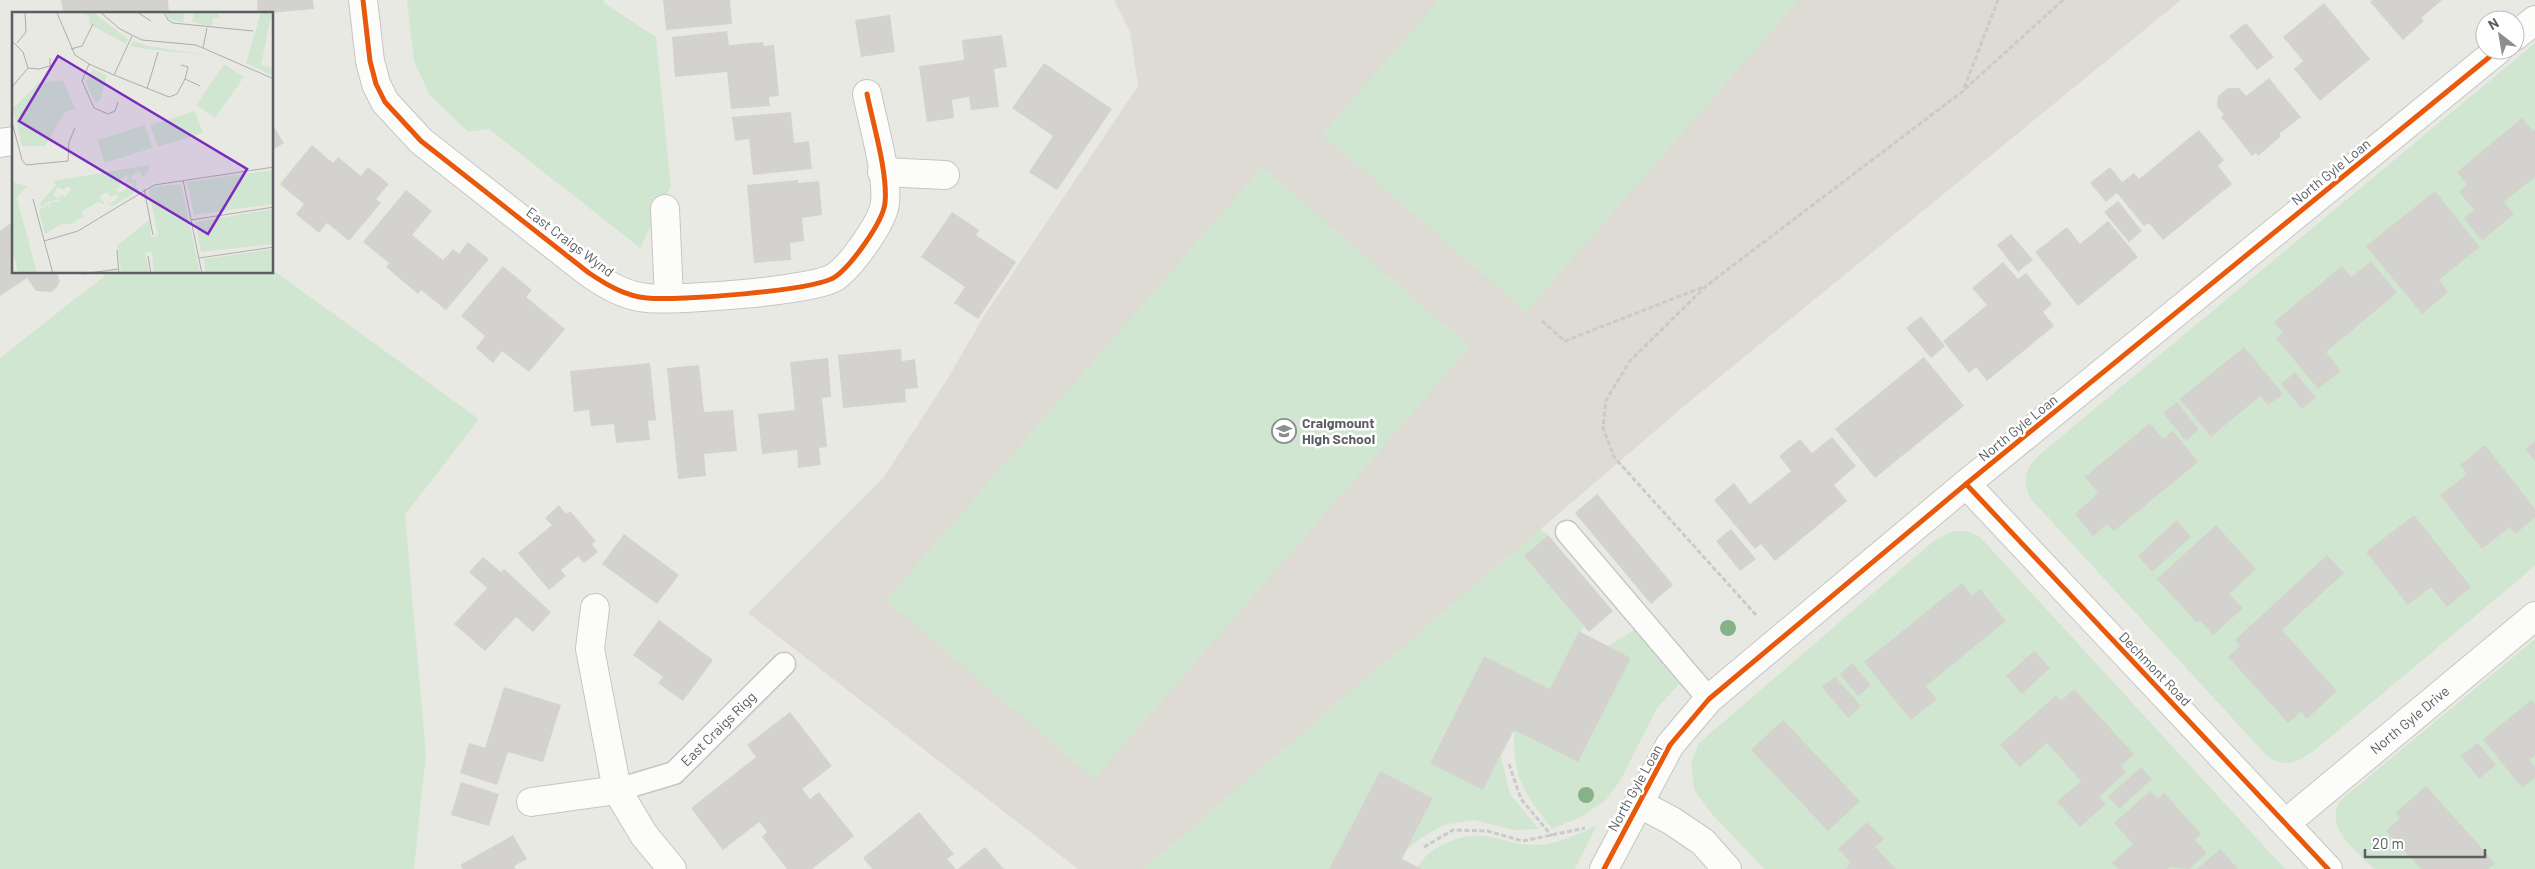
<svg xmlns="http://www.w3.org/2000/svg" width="2535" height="869" font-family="Barlow,sans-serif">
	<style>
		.education { fill: #dddbd3 }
		.green { fill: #d1e6d0 }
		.building { fill: #d3d2cf }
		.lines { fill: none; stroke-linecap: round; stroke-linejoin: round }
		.service-casing { stroke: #c5c5c5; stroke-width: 25 }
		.minor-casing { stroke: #c5c5c5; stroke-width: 30 }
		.path { stroke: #c7cbc9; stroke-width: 3; stroke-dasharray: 5 2.5; stroke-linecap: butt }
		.service { stroke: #fcfcfb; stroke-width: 22 }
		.minor { stroke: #fcfcfb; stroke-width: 28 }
		.cycleway-casing { stroke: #fff; stroke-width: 8 }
		.cycleway { stroke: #e8590c; stroke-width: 5 }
		.tree { fill: #87b189 }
		.labels { text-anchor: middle; stroke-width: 5; stroke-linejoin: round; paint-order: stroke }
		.street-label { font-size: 14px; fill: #5a5d62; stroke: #fff }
		.poi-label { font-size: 14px; font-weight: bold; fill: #5a5d62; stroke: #fff; text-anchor: start }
		.inset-road { fill: none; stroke: #acadac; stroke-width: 1 }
		.view { fill: #7b2cbf; fill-opacity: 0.15; stroke: #7b2cbf; stroke-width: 2.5 }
		.inset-edge { fill: none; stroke: #5a5d62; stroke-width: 2.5 }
	</style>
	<rect width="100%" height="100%" fill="#e9e9e4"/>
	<!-- education -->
	<path class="education" d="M1114 0H2181L1683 407 1144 869H1078L748 613 884 477 948 378 984 316 1138 86 1130 32Z"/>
	<!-- green -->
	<g class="green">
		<path d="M407 0H604V3L656 37 671 186 640 248 489 129 468 132 429 94 414 61Z"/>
		<path d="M1439 0H1799L1526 312 1322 134Z"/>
		<path d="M2535 43V566L2315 750C2296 762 2288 769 2267 756L2030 498C2022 480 2025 470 2038 456Z"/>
		<path d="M1262 167 1470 347 1094 779 886 600Z"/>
		<path d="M273 270 479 419 405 515 426 754 414 869H0V358L108 273 272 272Z"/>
		<path d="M1540 529 1548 535 1525 556 1584 626 1550 689 1484 656 1430 762 1483 790 1501 756 1510 794 1539 829 1513 830 1474 820 1444 825 1421 838 1407 850 1433 798 1380 771 1329 869H1144Z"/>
		<path d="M1953 531H1967L1980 537 2285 869H1764L1712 814 1694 790 1691 764 1699 743 1935 540Z"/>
		<path d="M1639 627 1681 682 1657 708 1620 781 1606 800 1581 817 1552 829C1523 791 1513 779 1514 730L1608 646Z"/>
		<path d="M2535 639V869H2374C2356 850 2322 827 2341 800Z"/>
		<path d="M1597 825 1575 869H1422L1418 867C1429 846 1462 833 1485 836 1503 839 1520 846 1538 845 1558 844 1579 834 1597 825Z"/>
	</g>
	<!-- building -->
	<g class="building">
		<path d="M61 0H168L169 14H63Z"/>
		<path d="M257 0H313L314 9 258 14Z"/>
		<path d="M663 0H730L732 24 666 30Z"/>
		<path d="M2372 0H2442L2421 18 2424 21 2403 40 2370 2Z"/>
		<path d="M2324 3 2370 59 2320 101 2294 69 2303 61 2283 37Z"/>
		<path d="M890 15 895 52 861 57 855 20Z"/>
		<path d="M2246 23 2274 57 2257 70 2229 36Z"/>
		<path d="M727 31 729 45 763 42 764 46 774 45 779 96 769 97 770 106 731 109 727 72 675 77 672 37Z"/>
		<path d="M1002 35 1007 67 994 69 999 107 971 110 969 97 952 100 954 118 927 122 919 66 964 60 962 40Z"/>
		<path d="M1044 63 1112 109 1057 190 1029 172 1053 136 1012 108Z"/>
		<path d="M2269 78 2301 117 2280 133V137L2258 156 2256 153 2252 156 2221 117 2224 115 2217 106 2218 96 2228 88H2239L2246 96Z"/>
		<path d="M791 112 794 143 809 141 812 169 753 175 749 139 735 141 732 117Z"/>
		<path d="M2522 118 2533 131 2535 129V177L2504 202 2514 214 2482 241 2464 218 2474 210 2459 192 2467 185 2457 172Z"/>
		<path d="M272 124 284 143 272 150Z"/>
		<path d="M2199 130 2224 160 2218 166 2232 184 2163 240 2149 223 2144 226 2117 193 2106 202 2090 183 2110 167 2122 182 2134 173 2139 179Z"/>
		<path d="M312 145 333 163 338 157 361 176 368 167 389 184 376 199 381 203 349 241 327 223 319 233 296 214 304 204 280 184Z"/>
		<path d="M798 180V183L819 181 822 215 802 218 804 241 790 243 791 260 754 263 747 185Z"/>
		<path d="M406 190 432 211 412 235 443 260 453 249 459 254 468 242 489 259 446 310 421 290 418 294 386 267 389 263 363 242Z"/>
		<path d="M2435 191 2480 247 2439 280 2448 292 2422 314 2366 246Z"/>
		<path d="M2118 201 2142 231 2129 242 2104 212Z"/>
		<path d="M952 212 979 230 976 235 1016 262 978 319 954 303 965 287 921 257Z"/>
		<path d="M14 221V272H57L60 281 57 287 51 292 36 291 27 278 0 296V231Z"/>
		<path d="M2108 221 2138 257 2078 306 2035 252 2067 227 2080 244Z"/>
		<path d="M2011 234 2033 260 2018 272 1997 245Z"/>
		<path d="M2371 261 2397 293 2326 352 2341 371 2318 389 2276 338 2283 332 2274 322 2342 266 2351 277Z"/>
		<path d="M2003 262 2018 279 2026 273 2052 304 2043 312 2054 326 1987 381 1976 367 1969 373 1943 341 1987 305 1972 288Z"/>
		<path d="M503 266 532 290 526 297 565 329 529 372 502 351 493 363 476 348 485 336 461 316Z"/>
		<path d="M1921 316 1945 346 1931 358 1906 328Z"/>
		<path d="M2244 347 2283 394 2268 405 2260 396 2211 437 2180 399Z"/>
		<path d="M901 349 902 361 915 359 918 388 905 389 906 402 843 408 838 355Z"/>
		<path d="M1924 357 1964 406 1875 478 1835 429Z"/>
		<path d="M828 358 831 397 822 398 827 447 819 448 821 465 798 468 797 450 762 454 758 414 795 410 790 362Z"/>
		<path d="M650 363 656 420 648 421 650 440 616 443 614 424 591 426 589 410 574 412 570 371Z"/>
		<path d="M699 365 704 412 733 410 737 451 704 454 706 476 678 479 667 368Z"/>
		<path d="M2295 372 2316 398 2302 409 2281 384Z"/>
		<path d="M2177 402 2199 430 2186 441 2163 413Z"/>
		<path d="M2150 423 2163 439 2173 431 2198 462 2114 531 2107 524 2093 536 2075 514 2098 493 2085 477Z"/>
		<path d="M1832 437 1856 466 1834 485 1847 501 1775 561 1761 544 1755 549 1714 500 1734 483 1750 504 1791 471 1779 456 1800 439 1812 453Z"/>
		<path d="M2535 441V461L2525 449Z"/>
		<path d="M2485 445 2535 509V518L2515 534 2510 527 2482 549 2440 495 2467 474 2460 465Z"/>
		<path d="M1597 494 1673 585 1651 604 1575 513Z"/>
		<path d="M559 505 566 514 570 511 596 541 592 544 598 552 584 563 578 556 561 570 566 576 549 590 518 553 552 525 545 518Z"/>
		<path d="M2414 515 2471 587 2447 607 2431 587 2408 605 2366 552Z"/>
		<path d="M2177 520 2191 537 2152 572 2138 556Z"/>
		<path d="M2216 525 2256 569 2229 594 2243 608 2213 635 2200 620 2197 623 2157 579Z"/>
		<path d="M1731 529 1756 559 1740 571 1716 541Z"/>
		<path d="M624 534 679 575 657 604 602 564Z"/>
		<path d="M1548 535 1613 611 1589 632 1524 556Z"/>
		<path d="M2327 555 2344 573 2282 630 2337 691 2307 719 2301 712 2288 723 2228 657 2240 646 2235 640Z"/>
		<path d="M483 557 501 572 504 569 551 612 533 632 516 617 485 651 454 624 487 588 469 572Z"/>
		<path d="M1962 583 1972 596 1980 589 2006 621 1926 686 1937 699 1911 720 1864 662Z"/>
		<path d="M659 620 713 660 683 701 658 683 663 677 633 655Z"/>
		<path d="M1579 631 1631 658 1578 762 1514 730 1483 790 1430 763 1484 656 1550 689Z"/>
		<path d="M2034 651 2050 668 2022 694 2006 676Z"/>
		<path d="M1852 663 1871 685 1858 696 1840 674Z"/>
		<path d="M1835 677 1861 706 1848 718 1822 687Z"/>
		<path d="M504 687 561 705 543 762 508 752 497 785 460 773 469 743 485 748Z"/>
		<path d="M2074 689 2134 754 2121 766 2126 772 2099 797 2106 804 2080 827 2057 802 2081 781 2047 743 2020 767 2000 745 2056 695 2061 701Z"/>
		<path d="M2532 700 2535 704V755L2529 760 2535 767V778L2522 788 2483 739Z"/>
		<path d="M790 712 832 766 802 789 810 799 819 792 854 836 812 869H787L762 837 767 832 759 822 723 850 691 808 756 757 747 745Z"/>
		<path d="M1783 720 1860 801 1828 831 1751 750Z"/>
		<path d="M2478 743 2496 765 2479 779 2461 756Z"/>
		<path d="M2141 767 2152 779 2119 809 2108 797Z"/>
		<path d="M1380 771 1433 798 1402 859 1422 869H1329Z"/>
		<path d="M461 782 499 794 489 826 451 815Z"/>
		<path d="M2426 786 2495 863 2488 869H2421L2386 831 2400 818 2395 813Z"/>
		<path d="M2150 791 2158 799 2164 793 2201 834 2195 840 2207 853 2189 869 2170 867 2168 869H2118L2112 863 2133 844 2114 823Z"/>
		<path d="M919 812 954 854 947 859 956 869H872L863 858Z"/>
		<path d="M1867 822 1884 839 1875 847 1896 869H1845L1851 863 1838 849Z"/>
		<path d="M513 835 527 859 514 866 516 869H463L460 865Z"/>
		<path d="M985 847 1004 869H958Z"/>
		<path d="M2220 849 2238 869H2197Z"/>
	</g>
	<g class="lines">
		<defs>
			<g id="service">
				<path d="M1567 532 1709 699"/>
				<path id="s1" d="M617 790 674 773 784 664"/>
			</g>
			<g id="minor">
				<path d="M363 0 370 61 376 84 385 102 421 141 589 273C607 285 625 296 647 298 676 301 814 291 835 277 851 266 883 222 885 203 888 173 873 124 867 94"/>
				<path d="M2515 36 2535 20"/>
				<path d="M0 143 14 141"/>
				<path d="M882 172 945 175"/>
				<path d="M665 209 669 298"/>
				<path d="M1966 484 2328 869"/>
				<path d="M595 608 590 649 617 790 644 835 672 869"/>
				<path d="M531 802 617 790"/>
				<path d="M1638 803 1672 821 1703 842 1727 869"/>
				<path id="s2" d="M2286 823 2535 616"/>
				<path d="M1604 869 1670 745 1709 699 1966 484 2498 50"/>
			</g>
		</defs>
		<!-- service casing -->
		<use href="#service" class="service-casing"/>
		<!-- minor casing -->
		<use href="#minor" class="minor-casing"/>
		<!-- path -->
		<g class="path">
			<path d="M1965 89 2063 0"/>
			<path d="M1542 321 1565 341 1703 287"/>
			<path d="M1756 615 1614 457 1603 428 1606 400 1630 361 1706 286 1963 91 1998 0"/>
			<path d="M1509 764 1521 799 1552 836"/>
			<path d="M1424 847 1453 830 1487 831 1523 841 1585 828"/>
		</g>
		<!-- service -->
		<use href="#service" class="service"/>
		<!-- minor -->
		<use href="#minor" class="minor"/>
		<defs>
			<g id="cycleway">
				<path d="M363 0 370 61 376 84 385 102 421 141 589 273C607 285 625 296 647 298 676 301 814 291 835 277 851 266 883 222 885 203 888 173 873 124 867 94"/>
				<path d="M1966 484 2328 869"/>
				<path d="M1604 869 1670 745 1709 699 1966 484 2498 50"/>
			</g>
		</defs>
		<!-- cycleway casing -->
		<use href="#cycleway" class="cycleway-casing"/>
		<!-- cycleway -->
		<use href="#cycleway" class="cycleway"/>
	</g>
	<!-- trees -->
	<g class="tree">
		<circle cx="1728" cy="628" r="8"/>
		<circle cx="1586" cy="795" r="8"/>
	</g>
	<!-- icons -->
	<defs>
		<symbol id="school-ring" viewBox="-11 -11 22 22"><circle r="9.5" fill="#fff" stroke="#8c8e90" stroke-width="1.5"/><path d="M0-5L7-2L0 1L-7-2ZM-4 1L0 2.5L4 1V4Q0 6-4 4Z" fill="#8c8e90"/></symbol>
	</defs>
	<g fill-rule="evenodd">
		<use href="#school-ring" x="1270" y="417" width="28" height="28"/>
	</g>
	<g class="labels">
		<!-- street labels -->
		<g class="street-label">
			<text transform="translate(2331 172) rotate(-39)" y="5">North Gyle Loan</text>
			<text transform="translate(570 242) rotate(37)" y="5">East Craigs Wynd</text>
			<text transform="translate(2018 428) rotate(-39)" y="5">North Gyle Loan</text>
			<text transform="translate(2155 669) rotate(46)" y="5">Dechmont Road</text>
			<text dy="5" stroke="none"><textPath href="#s2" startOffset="161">North Gyle Drive</textPath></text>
			<text dy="5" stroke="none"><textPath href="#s1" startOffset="122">East Craigs Rigg</textPath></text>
			<text transform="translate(1635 788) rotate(-61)" y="5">North Gyle Loan</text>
		</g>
		<!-- poi labels -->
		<g class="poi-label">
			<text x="1302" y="428">Craigmount<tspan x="1302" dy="16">High School</tspan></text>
		</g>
	</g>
	<!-- overview -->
	<g transform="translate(12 12)">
		<rect width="261" height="261" fill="#e9e9e4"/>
		<path d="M70 0H81L116 27 114 32 77 12 78 5ZM154 0H173L171 11 156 6ZM182 0H206L207 6H201L200 14 191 13 180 9ZM249 0H260L249 53 261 56V64L234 51ZM122 29 136 34 195 43 133 37 118 34ZM212 52 232 65 203 106 184 93ZM81 57 95 64 88 88 83 91 74 70ZM51 68 63 97 53 100 33 134H10L1 96 27 71ZM183 99 191 121 146 135 138 113ZM133 113 140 136 93 151 85 128ZM137 153 136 161 131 165 127 159 119 165 121 169 124 167V175L119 171 113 170 117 167 114 163 106 169 109 174 104 177 107 181 115 176 113 172 128 177 101 194 96 193 95 187 98 192 106 186 104 182 99 185 95 180 87 185 94 193 86 190 69 200 74 208 70 205 58 213 52 211 33 222 27 198 36 192 39 199 38 191 47 189 49 182 53 185 59 177 55 174 52 178 46 175 41 183 45 186 48 182 47 187 36 190 30 195 28 191 44 173 41 169ZM261 158V192L182 203 175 170ZM0 170 15 174 5 186 25 261H6L0 234ZM169 172 188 261H142L140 240 133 241 138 261H109L105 234 138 207 139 225 146 224 137 179 139 175ZM261 197V232L189 240 183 210ZM261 237V261H193L192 247Z" fill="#d1e6d0"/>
		<path class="inset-road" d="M88 0 108 17 130 28 184 33 262 67M125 0 139 9M152 0 156 8 161 11 241 19M45 1 63 43 77 52M120 24 102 63 157 85 165 82 173 67M0 29 11 40 16 56 0 75M5 31 14 20 13 0M191 36 195 16M59 37 70 34 81 12M169 53 176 55 173 67 188 74M16 56 27 57 38 54V46M102 63 77 52 70 69 82 96 96 102 103 99 106 90M135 77 146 40M0 110 10 148 14 153 56 149 57 130 63 116M171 168 190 262M132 177 141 223M21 187 41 262M179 208 262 195M32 229 66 219 142 173 262 155M105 238 107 262M136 244 139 262M187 246 262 235M70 262 106 257"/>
		<path class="view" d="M46 44 235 157 196 222 7 109Z"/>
		<rect width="261" height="261" class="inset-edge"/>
	</g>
	<!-- north arrow -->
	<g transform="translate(2500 35) rotate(329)"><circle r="24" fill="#ffffff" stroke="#bdbec0"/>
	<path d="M0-4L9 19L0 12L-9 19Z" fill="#8c8e90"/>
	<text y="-8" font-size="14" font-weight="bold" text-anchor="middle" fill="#5a5d62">N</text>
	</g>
	<!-- scale -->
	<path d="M2365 849v8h120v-8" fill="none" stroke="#5a5d62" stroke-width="2.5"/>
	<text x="2372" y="849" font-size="15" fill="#5a5d62" stroke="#ffffff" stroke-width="4" paint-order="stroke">20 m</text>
</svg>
